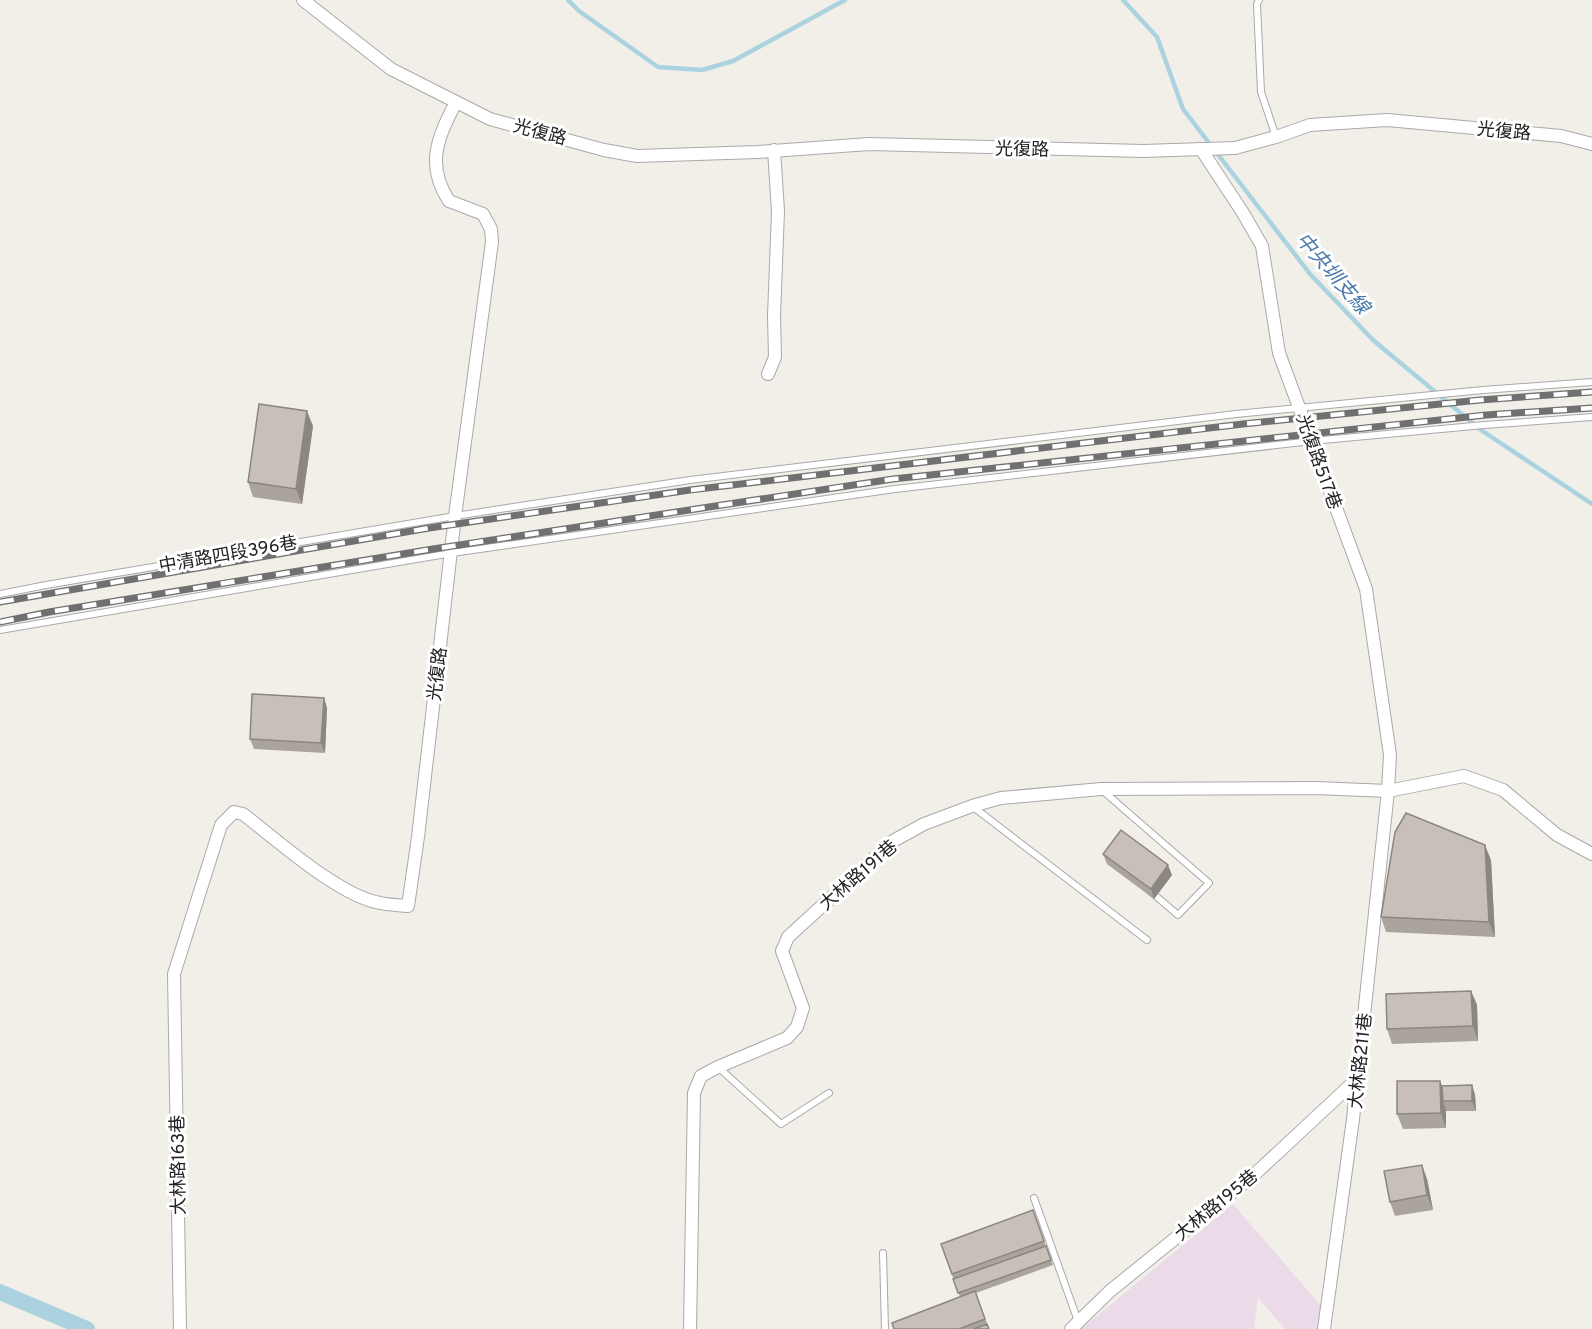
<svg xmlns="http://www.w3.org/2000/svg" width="1592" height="1329" font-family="Overpass,'Noto Sans TC',sans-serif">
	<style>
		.industrial { fill: #ebdbe8 }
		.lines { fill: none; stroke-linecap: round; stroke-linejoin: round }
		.stream { stroke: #aad3df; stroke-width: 4.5 }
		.canal { stroke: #aad3df; stroke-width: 16 }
		.lane-casing { stroke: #a9a9a9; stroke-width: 8 }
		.street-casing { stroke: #a9a9a9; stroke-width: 14 }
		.lane { stroke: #fff; stroke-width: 6 }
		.street { stroke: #fff; stroke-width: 12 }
		.rail-casing { stroke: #707070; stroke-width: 7 }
		.rail { stroke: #fff; stroke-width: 4.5; stroke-dasharray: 14; stroke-linecap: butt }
		.wall { fill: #aba49e }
		.shaded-wall { fill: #8b8681 }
		.building { fill: #c7bfb8; stroke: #8b8681; stroke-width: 1.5 }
		.labels { text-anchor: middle; stroke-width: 6; stroke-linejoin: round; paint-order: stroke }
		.street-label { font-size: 18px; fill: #222; stroke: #fff }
		.water-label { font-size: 20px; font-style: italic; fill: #4a7aab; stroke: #fff }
	</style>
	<rect width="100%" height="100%" fill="#f2efe9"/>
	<!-- industrial -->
	<path class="industrial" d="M1233 1204 1322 1307 1319 1329H1285L1258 1298 1254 1329H1081Z"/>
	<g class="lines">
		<!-- stream -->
		<g class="stream">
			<path d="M568 0 579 11 658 67 702 70 733 61 845 0"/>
			<path d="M1123 0 1157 37 1183 109 1310 274 1373 340 1481 430 1592 504"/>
		</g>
		<!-- canal -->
		<path class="canal" d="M0 1292 87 1329"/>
		<defs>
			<g id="lane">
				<path d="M1259 0 1257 4 1261 92 1276 137"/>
				<path d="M0 594 46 585 455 516 690 480 1236 414 1483 390 1592 382"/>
				<path d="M0 630 452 553 895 489 1312 441 1484 425 1592 417"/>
				<path d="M1102 790 1209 883 1178 915 1150 891"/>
				<path d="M972 806 1147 940"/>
				<path d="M718 1067 781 1124 829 1093"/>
				<path d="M1034 1198 1078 1321"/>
				<path d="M883 1253 885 1329"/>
			</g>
			<g id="street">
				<path d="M303 0 391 69 490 119 604 150 637 156 758 152 869 144 1143 151 1235 148 1276 137 1310 125 1387 120 1561 136 1592 144"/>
				<path d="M1201 149 1243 213 1262 246 1279 353 1366 589 1390 755 1388 791 1353 1119 1324 1329"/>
				<path d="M768 374 775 357 774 316 778 211 774 150"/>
				<path d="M180 1329 174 974 221 825 234 812 243 814C277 840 339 896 380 903 389 905 399 905 408 906L418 837 455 516 492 242 491 229 483 214 449 201C425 165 438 137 456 102"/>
				<path d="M690 1329 694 1093 701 1076 718 1067 787 1038 797 1027 803 1008 782 951 788 937 893 841 924 824 972 806 1001 798 1101 789 1316 788 1388 791 1464 776 1503 790 1557 835 1592 854"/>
				<path d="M1071 1329 1110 1291 1255 1174 1358 1078"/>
			</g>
		</defs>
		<!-- lane casing -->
		<use href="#lane" class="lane-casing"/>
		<!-- street casing -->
		<use href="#street" class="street-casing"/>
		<!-- lane -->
		<use href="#lane" class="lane"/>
		<!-- street -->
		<use href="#street" class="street"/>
		<defs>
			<g id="rail">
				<path d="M0 602 429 528 690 490 1243 424 1480 400 1592 392"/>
				<path d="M0 622 49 612 433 549 893 479 1486 415 1592 408"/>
			</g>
		</defs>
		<!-- rail casing -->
		<use href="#rail" class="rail-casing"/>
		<!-- rail -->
		<use href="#rail" class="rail"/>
	</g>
	<!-- wall -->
	<g class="wall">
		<path d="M313 426 302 504 253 497 248 482Z"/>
		<path d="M324 698 327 708 325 753 254 749 250 739Z"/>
		<path d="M1103 854 1172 875 1154 899 1107 864Z"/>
		<path d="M1491 860 1495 937 1386 932 1381 917Z"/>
		<path d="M1471 991 1477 1005 1478 1041 1392 1044 1387 1029Z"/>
		<path d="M1440 1081 1442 1086 1472 1085 1475 1095 1476 1111H1446V1128L1403 1129 1397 1114Z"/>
		<path d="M1427 1179 1433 1210 1395 1216 1390 1202Z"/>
		<path d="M1033 1210 1053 1265 976 1293 989 1329H894L960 1297 941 1244Z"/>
	</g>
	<!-- shaded-wall -->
	<g class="shaded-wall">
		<path d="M307 411 313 426 302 504 296 489Z"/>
		<path d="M324 698 327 708 325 753 321 743Z"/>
		<path d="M1485 845 1491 860 1495 937 1489 922Z"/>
		<path d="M1168 865 1172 875 1154 899 1151 889Z"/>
		<path d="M1471 991 1477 1005 1478 1041 1473 1026Z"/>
		<path d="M1440 1081 1446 1096 1443 1101 1446 1111V1128L1441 1113Z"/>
		<path d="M1472 1085 1475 1095 1476 1111 1472 1101Z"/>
		<path d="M1422 1165 1427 1179 1433 1210 1427 1195Z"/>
	</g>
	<!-- building -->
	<g class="building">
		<path d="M259 404 307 411 296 489 248 482Z"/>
		<path d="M252 694 324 698 321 743 250 739Z"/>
		<path d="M1406 813 1485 845 1489 922 1381 917 1395 832Z"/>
		<path d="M1121 830 1168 865 1151 889 1103 854Z"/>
		<path d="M1471 991 1473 1026 1387 1029 1386 994Z"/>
		<path d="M1397 1081H1440L1441 1113 1397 1114Z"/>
		<path d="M1472 1085V1101H1443L1442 1086Z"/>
		<path d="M1422 1165 1427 1195 1390 1202 1384 1171Z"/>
		<path d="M1033 1210 1044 1241 952 1274 941 1244Z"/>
		<path d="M1046 1246 1051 1260 958 1293 953 1279Z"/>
		<path d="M975 1291 985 1319 959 1329H894L892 1323Z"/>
		<path d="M987 1324 989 1329H974Z"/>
	</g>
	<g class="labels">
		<!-- street labels -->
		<g class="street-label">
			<text transform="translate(1504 131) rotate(5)" y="6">光復路</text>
			<text transform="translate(540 132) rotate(15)" y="6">光復路</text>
			<text transform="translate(1022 149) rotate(1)" y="6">光復路</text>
			<text transform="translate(1319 462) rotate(70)" y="6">光復路517巷</text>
			<text transform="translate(228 554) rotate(-10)" y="6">中清路四段396巷</text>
			<text transform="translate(437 674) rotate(-83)" y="6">光復路</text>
			<text transform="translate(858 875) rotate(-41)" y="6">大林路191巷</text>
			<text transform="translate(1360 1061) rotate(-84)" y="6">大林路211巷</text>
			<text transform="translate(178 1165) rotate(-91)" y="6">大林路163巷</text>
			<text transform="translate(1216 1205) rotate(-39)" y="6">大林路195巷</text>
		</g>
		<!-- water labels -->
		<g class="water-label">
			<text transform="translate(1333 273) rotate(49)" y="7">中央圳支線</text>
		</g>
	</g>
</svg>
